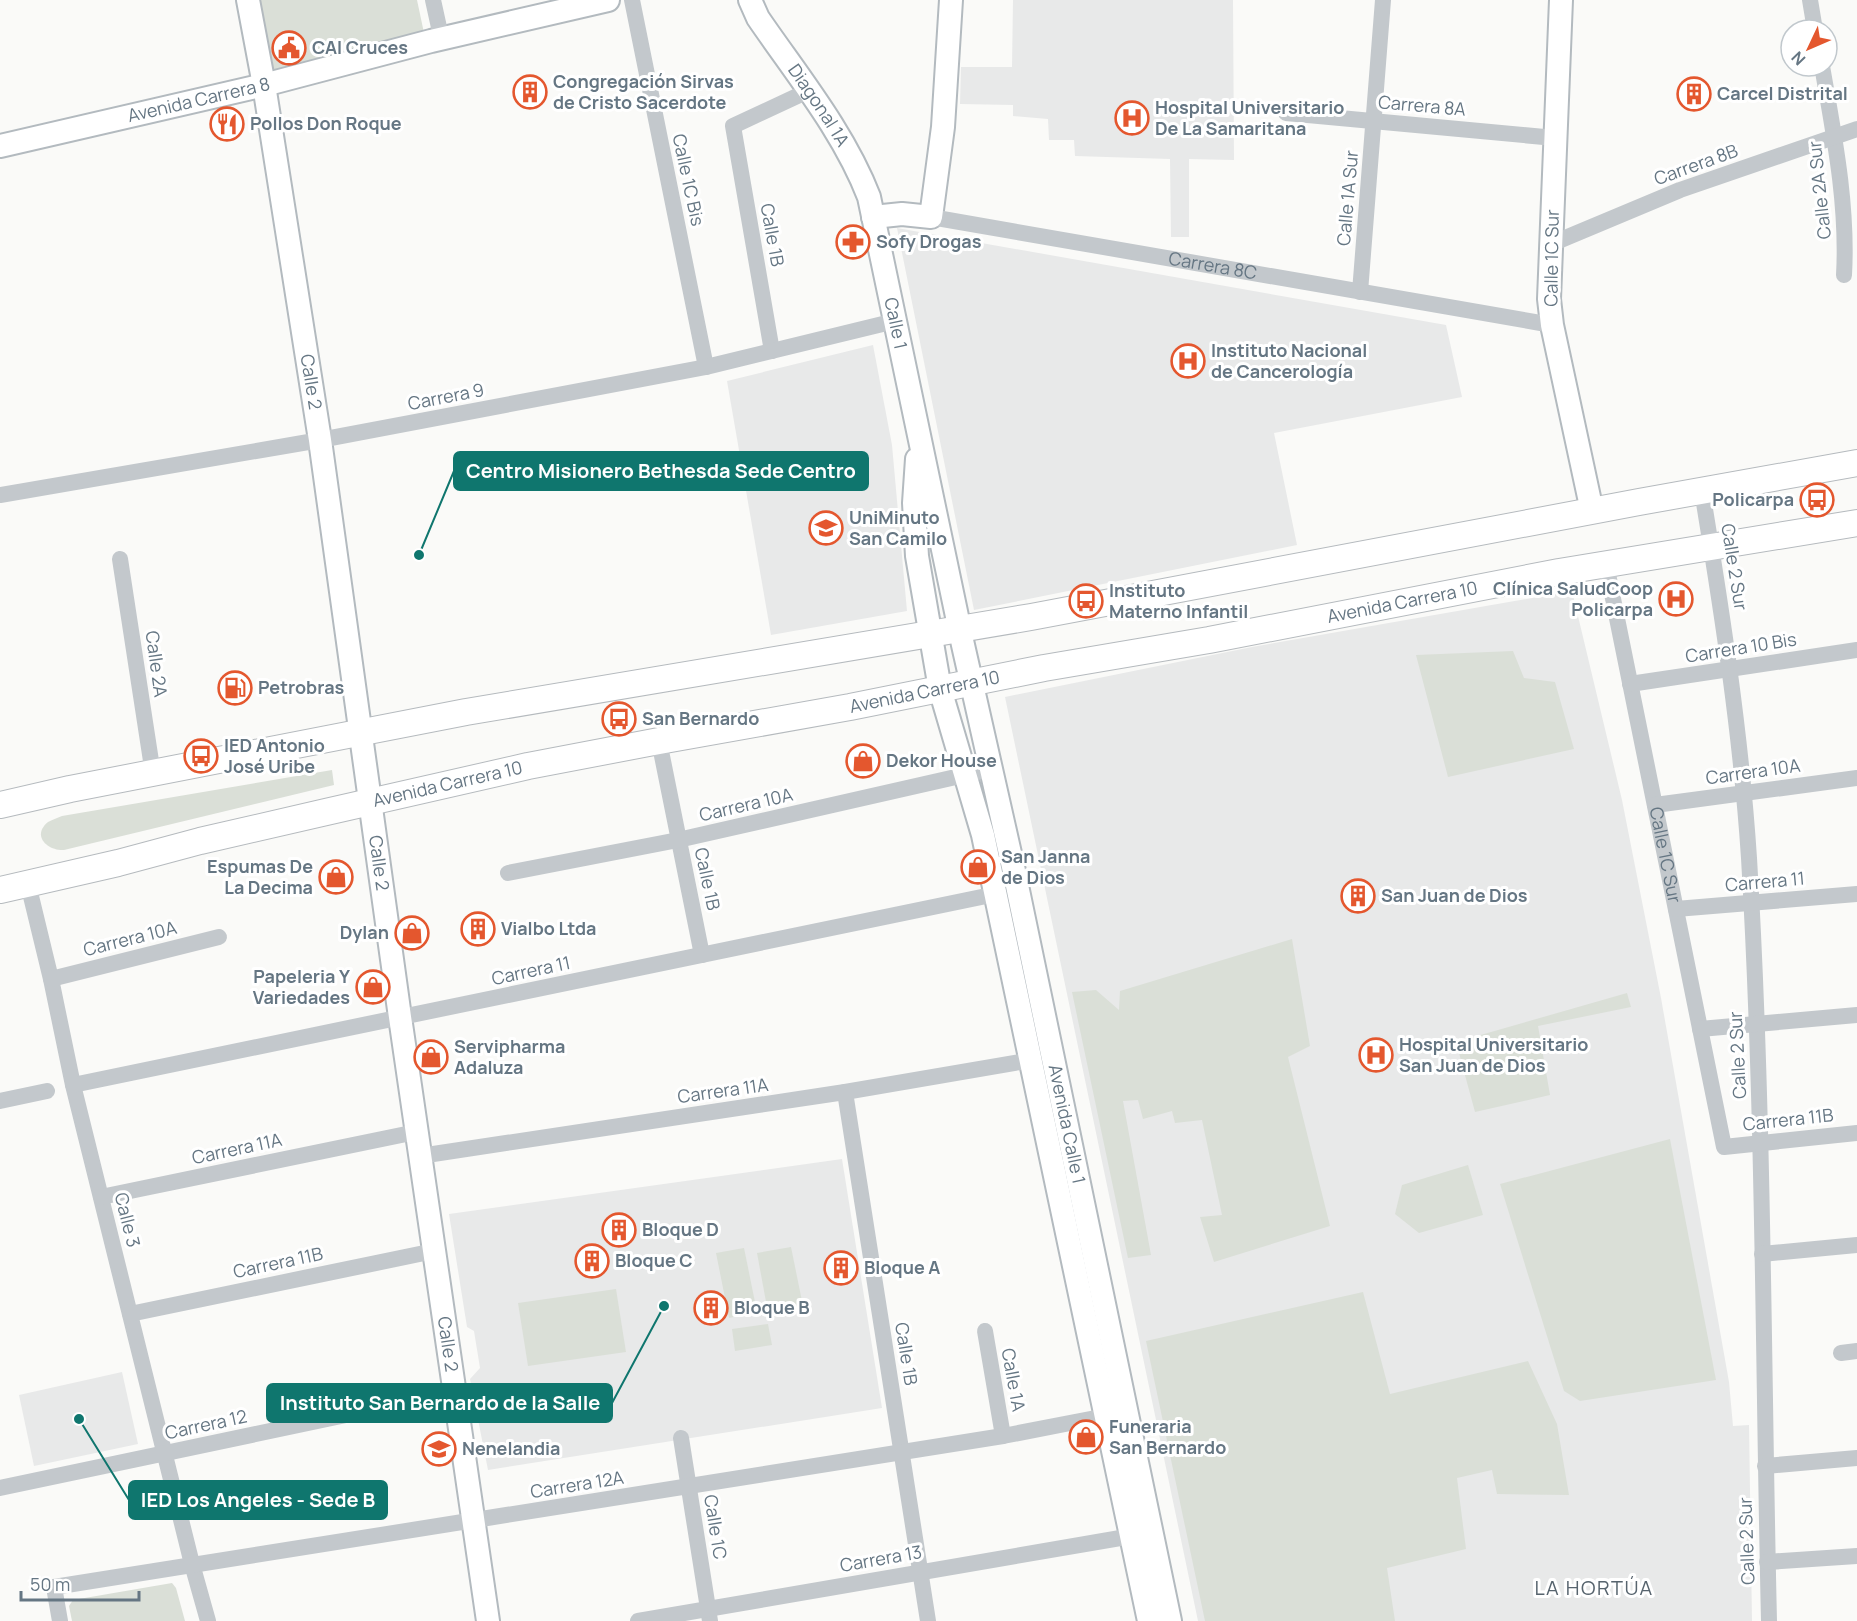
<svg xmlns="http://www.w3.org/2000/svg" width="1857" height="1621" font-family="Manrope,sans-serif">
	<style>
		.built { fill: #e8e9e9 }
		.green { fill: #dadfd7 }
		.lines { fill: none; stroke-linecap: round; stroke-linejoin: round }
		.secondary-casing { stroke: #b3babf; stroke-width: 26 }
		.primary-casing { stroke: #b5babe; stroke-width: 28 }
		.street { stroke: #c3c8cc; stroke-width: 16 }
		.secondary { stroke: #fff; stroke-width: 22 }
		.primary { stroke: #fff; stroke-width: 26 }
		.labels { text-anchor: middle; stroke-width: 6; stroke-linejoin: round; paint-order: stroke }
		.poi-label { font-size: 18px; font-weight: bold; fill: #657683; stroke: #fff; text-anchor: start }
		.street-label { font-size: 18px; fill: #657683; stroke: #fff }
		.neighbourhood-label { font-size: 20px; letter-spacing: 1.5px; fill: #57646e; stroke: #fff }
		.leader { fill: none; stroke: #0f766e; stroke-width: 2 }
		.callout-dot { fill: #0f766e; stroke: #fff; stroke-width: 2 }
		.callout { fill: #0f766e; stroke: #0f766e; stroke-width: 2 }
		.callout-label { font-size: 20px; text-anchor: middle; font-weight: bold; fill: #fff }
	</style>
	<rect width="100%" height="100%" fill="#fafaf8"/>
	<!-- built -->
	<g class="built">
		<path d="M1013 0H1233L1234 160 1189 159V237H1171L1170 159 1075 156 1074 140H1049L1048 119 1013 116V105L960 104 961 67H1012Z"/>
		<path d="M897 228 1446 325 1462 397 1274 433 1297 545 974 610Z"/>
		<path d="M873 345 892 445 907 611 771 635 727 381Z"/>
		<path d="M1572 591 1622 800 1661 998 1729 1382 1733 1426 1749 1425 1752 1621H1198L1005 697 1252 647Z"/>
		<path d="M842 1159 882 1408 488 1470 470 1379 480 1368 474 1331 467 1327 449 1214Z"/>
		<path d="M122 1372 138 1444 34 1466 19 1395Z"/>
	</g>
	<!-- green -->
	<g class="green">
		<path d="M260 0H417L424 33 274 71Z"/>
		<path d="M1513 651 1524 678 1555 682 1574 749 1448 777 1416 655Z"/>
		<path d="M332 770 334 785 64 850C48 851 31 836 48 822 52 820 57 818 62 816Z"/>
		<path d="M1292 939 1310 1046 1288 1057 1330 1226 1214 1262 1200 1217 1222 1215 1202 1120 1175 1123 1172 1111 1143 1119 1138 1100 1123 1101 1151 1255 1128 1258 1072 992 1096 990 1119 1010 1120 991Z"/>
		<path d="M1627 993 1631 1007 1538 1026 1550 1095 1475 1112 1456 1042Z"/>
		<path d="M1670 1139 1716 1380 1580 1401 1564 1391 1500 1184Z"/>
		<path d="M1468 1165 1483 1215 1419 1233 1395 1214 1402 1185Z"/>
		<path d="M791 1247 804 1311 769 1318 757 1253Z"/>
		<path d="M744 1248 757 1312 729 1318 716 1253Z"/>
		<path d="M616 1289 626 1352 528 1366 518 1303Z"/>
		<path d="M1363 1292 1390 1394 1528 1361 1557 1424 1569 1495 1497 1494 1492 1470 1457 1478 1466 1549 1387 1568 1395 1621H1205L1146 1341Z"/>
		<path d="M768 1324 772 1345 735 1351 732 1329Z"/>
		<path d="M172 1583 176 1588 185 1621H72L69 1606 73 1600Z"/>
	</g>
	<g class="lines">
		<defs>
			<g id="secondary">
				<path id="s3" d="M248 0 264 85 320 440 400 1017 488 1621"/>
				<path id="s4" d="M750 0 758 18C797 75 844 132 869 197L963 645 1014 871 1170 1621"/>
				<path d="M1561 0 1549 299 1552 325 1592 511"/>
				<path id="s5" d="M0 146 264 85 431 41 608 0"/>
				<path d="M873 217 902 214 931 217 943 127 951 0"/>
				<path d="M917 459 914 503 917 556 940 689 983 835 1149 1621"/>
			</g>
			<g id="primary">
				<path d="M0 805 70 789 466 712 1031 617 1639 502 1857 463"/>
				<path id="s6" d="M0 890 118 863 200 841 326 812 528 766 659 741 850 707 1044 668 1209 640 1559 572 1857 523"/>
			</g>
		</defs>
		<!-- secondary casing -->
		<use href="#secondary" class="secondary-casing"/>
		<!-- primary casing -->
		<use href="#primary" class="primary-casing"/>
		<!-- street -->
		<g class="street">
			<path d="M433 0 440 32"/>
			<path d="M632 0 706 367"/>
			<path d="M1810 0 1815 30"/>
			<path d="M1822 66C1834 135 1848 205 1844 275"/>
			<path d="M1286 113 1555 138"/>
			<path id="s1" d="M931 217 1552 325"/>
			<path d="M1551 244 1680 190 1857 129"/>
			<path d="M1360 292 1383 0"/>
			<path d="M772 351 733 126 808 91"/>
			<path d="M1702 491C1722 612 1741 735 1749 858 1764 1112 1763 1367 1769 1621"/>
			<path d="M0 495 320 440 706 367 895 321"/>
			<path d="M120 559 153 774"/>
			<path id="s2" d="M1606 564 1724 1147 1857 1133"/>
			<path d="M1630 684 1857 650"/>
			<path d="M659 741 702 955"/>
			<path d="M1655 805 1857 778"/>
			<path d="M508 873 678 840 991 769"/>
			<path d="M28 884 51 979 73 1085 192 1564 208 1621"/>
			<path d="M1676 909 1857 894"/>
			<path d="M51 979 219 937"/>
			<path d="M1700 1029 1857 1015"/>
			<path d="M73 1085 996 894"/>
			<path d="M845 1092 928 1621"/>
			<path d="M0 1101 47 1091"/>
			<path d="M420 1156 845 1092 1032 1060"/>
			<path d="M101 1197 416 1132"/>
			<path d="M1762 1254 1857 1245"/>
			<path d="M130 1314 434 1251"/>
			<path d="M985 1331 1003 1436"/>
			<path d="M1841 1353 1857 1351"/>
			<path d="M681 1438 710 1621"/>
			<path d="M1765 1466 1857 1458"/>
			<path d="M0 1488 455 1392"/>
			<path d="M1767 1562 1857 1556"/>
			<path d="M60 1621 54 1587 1003 1436 1106 1416"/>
			<path d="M638 1621 1132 1536"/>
		</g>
		<!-- secondary -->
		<use href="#secondary" class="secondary"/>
		<!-- primary -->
		<use href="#primary" class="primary"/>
	</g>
	<!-- icons -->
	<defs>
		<symbol id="civic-ring" viewBox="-11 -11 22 22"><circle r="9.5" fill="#fff" stroke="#e4572e" stroke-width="1.5"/><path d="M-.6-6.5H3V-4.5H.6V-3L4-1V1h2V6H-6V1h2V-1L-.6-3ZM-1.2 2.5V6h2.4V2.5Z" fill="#e4572e"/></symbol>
		<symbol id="building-ring" viewBox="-11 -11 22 22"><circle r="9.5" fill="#fff" stroke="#e4572e" stroke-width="1.5"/><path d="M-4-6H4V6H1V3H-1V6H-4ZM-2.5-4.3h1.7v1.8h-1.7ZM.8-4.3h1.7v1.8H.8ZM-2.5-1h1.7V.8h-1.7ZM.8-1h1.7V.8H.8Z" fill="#e4572e"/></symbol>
		<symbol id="hospital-ring" viewBox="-11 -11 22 22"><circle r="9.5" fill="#fff" stroke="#e4572e" stroke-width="1.5"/><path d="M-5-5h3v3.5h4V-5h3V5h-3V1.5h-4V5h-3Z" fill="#e4572e"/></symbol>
		<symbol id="restaurant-ring" viewBox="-11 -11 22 22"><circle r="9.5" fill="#fff" stroke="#e4572e" stroke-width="1.5"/><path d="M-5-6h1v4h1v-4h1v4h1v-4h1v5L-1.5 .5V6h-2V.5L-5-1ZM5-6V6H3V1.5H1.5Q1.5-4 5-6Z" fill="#e4572e"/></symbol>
		<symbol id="pharmacy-ring" viewBox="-11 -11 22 22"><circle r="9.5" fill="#fff" stroke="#e4572e" stroke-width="1.5"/><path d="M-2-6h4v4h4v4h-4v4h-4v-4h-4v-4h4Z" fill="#e4572e"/></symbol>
		<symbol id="bus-ring" viewBox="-11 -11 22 22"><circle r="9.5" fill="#fff" stroke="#e4572e" stroke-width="1.5"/><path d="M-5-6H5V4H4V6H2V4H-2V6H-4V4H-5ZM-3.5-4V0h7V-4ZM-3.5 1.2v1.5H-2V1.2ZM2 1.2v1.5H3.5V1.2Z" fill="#e4572e"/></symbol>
		<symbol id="university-ring" viewBox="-11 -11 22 22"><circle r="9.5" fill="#fff" stroke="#e4572e" stroke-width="1.5"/><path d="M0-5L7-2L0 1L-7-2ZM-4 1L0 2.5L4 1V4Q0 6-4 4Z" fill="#e4572e"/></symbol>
		<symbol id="fuel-ring" viewBox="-11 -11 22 22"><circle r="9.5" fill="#fff" stroke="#e4572e" stroke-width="1.5"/><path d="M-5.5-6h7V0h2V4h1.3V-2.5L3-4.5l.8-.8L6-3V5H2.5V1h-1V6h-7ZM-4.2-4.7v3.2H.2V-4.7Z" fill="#e4572e"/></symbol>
		<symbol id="shop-ring" viewBox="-11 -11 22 22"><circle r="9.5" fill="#fff" stroke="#e4572e" stroke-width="1.5"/><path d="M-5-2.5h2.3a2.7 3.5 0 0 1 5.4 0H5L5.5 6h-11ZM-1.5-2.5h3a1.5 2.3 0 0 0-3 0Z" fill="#e4572e"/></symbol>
		<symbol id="school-ring" viewBox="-11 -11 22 22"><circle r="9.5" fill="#fff" stroke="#e4572e" stroke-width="1.5"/><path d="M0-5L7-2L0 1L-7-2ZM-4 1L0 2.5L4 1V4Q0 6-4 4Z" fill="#e4572e"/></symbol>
	</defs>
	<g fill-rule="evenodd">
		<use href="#civic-ring" x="270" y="29" width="38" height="38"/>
		<use href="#building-ring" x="511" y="73" width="38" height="38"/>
		<use href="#building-ring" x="1675" y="75" width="38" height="38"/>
		<use href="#hospital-ring" x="1113" y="99" width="38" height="38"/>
		<use href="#restaurant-ring" x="208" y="105" width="38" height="38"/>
		<use href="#pharmacy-ring" x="834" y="223" width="38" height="38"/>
		<use href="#hospital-ring" x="1169" y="342" width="38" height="38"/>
		<use href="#bus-ring" x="1798" y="481" width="38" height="38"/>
		<use href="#university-ring" x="807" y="509" width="38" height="38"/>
		<use href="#hospital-ring" x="1657" y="580" width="38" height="38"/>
		<use href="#bus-ring" x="1067" y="582" width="38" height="38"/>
		<use href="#fuel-ring" x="216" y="669" width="38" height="38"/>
		<use href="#bus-ring" x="600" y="700" width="38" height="38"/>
		<use href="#bus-ring" x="182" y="737" width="38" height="38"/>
		<use href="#shop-ring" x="844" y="742" width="38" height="38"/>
		<use href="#shop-ring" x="959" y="848" width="38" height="38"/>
		<use href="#shop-ring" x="317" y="858" width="38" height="38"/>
		<use href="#building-ring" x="1339" y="877" width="38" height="38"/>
		<use href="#building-ring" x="459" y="910" width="38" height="38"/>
		<use href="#shop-ring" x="393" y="914" width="38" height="38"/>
		<use href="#shop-ring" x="354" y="968" width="38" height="38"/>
		<use href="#hospital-ring" x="1357" y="1036" width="38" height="38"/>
		<use href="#shop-ring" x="412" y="1038" width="38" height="38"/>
		<use href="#building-ring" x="600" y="1211" width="38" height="38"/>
		<use href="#building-ring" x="573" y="1242" width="38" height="38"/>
		<use href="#building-ring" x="822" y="1249" width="38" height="38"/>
		<use href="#building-ring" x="692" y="1289" width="38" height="38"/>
		<use href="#shop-ring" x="1067" y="1418" width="38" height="38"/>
		<use href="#school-ring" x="420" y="1430" width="38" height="38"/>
	</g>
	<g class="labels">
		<!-- poi labels -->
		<g class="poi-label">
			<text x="312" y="54">CAI Cruces</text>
			<text x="553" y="88">Congregación Sirvas<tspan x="553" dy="21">de Cristo Sacerdote</tspan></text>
			<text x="1717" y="100">Carcel Distrital</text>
			<text x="1155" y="114">Hospital Universitario<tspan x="1155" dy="21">De La Samaritana</tspan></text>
			<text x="250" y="130">Pollos Don Roque</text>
			<text x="876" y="248">Sofy Drogas</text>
			<text x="1211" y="357">Instituto Nacional<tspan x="1211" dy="21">de Cancerología</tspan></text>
			<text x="1794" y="506" text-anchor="end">Policarpa</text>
			<text x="849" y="524">UniMinuto<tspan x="849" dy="21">San Camilo</tspan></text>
			<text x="1653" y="595" text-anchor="end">Clínica SaludCoop<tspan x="1653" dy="21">Policarpa</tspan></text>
			<text x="1109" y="597">Instituto<tspan x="1109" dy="21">Materno Infantil</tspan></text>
			<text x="258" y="694">Petrobras</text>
			<text x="642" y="725">San Bernardo</text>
			<text x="224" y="752">IED Antonio<tspan x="224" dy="21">José Uribe</tspan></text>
			<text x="886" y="767">Dekor House</text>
			<text x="1001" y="863">San Janna<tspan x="1001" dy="21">de Dios</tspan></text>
			<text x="313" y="873" text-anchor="end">Espumas De<tspan x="313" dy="21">La Decima</tspan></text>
			<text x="1381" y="902">San Juan de Dios</text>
			<text x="501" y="935">Vialbo Ltda</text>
			<text x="389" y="939" text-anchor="end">Dylan</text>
			<text x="350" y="983" text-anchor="end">Papeleria Y<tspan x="350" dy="21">Variedades</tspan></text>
			<text x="1399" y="1051">Hospital Universitario<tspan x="1399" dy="21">San Juan de Dios</tspan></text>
			<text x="454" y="1053">Servipharma<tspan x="454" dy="21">Adaluza</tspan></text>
			<text x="642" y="1236">Bloque D</text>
			<text x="615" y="1267">Bloque C</text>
			<text x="864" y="1274">Bloque A</text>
			<text x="734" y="1314">Bloque B</text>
			<text x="1109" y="1433">Funeraria<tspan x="1109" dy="21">San Bernardo</tspan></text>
			<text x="462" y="1455">Nenelandia</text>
		</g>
		<!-- street labels -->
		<g class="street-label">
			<text dy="6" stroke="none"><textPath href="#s5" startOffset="204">Avenida Carrera 8</textPath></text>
			<text dy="6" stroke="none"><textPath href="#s4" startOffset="126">Diagonal 1A</textPath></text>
			<text transform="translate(1422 106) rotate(5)" y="6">Carrera 8A</text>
			<text transform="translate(1696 165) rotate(-20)" y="6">Carrera 8B</text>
			<text transform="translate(688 180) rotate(78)" y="6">Calle 1C Bis</text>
			<text transform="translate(1820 190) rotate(-96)" y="6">Calle 2A Sur</text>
			<text transform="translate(1348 198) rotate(-85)" y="6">Calle 1A Sur</text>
			<text transform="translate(772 235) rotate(80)" y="6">Calle 1B</text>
			<text transform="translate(1552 258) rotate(-89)" y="6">Calle 1C Sur</text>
			<text dy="6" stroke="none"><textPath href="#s1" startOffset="286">Carrera 8C</textPath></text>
			<text dy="6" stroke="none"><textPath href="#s4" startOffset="360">Calle 1</textPath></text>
			<text dy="6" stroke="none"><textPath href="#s3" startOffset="387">Calle 2</textPath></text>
			<text transform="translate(446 397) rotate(-11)" y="6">Carrera 9</text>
			<text transform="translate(1734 567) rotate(81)" y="6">Calle 2 Sur</text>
			<text dy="6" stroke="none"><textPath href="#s6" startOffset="1432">Avenida Carrera 10</textPath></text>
			<text transform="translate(1741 648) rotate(-9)" y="6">Carrera 10 Bis</text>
			<text transform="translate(156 664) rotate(82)" y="6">Calle 2A</text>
			<text dy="6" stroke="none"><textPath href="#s6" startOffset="946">Avenida Carrera 10</textPath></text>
			<text transform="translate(1753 772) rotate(-8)" y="6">Carrera 10A</text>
			<text dy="6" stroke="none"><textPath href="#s6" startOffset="460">Avenida Carrera 10</textPath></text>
			<text transform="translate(746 805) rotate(-13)" y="6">Carrera 10A</text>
			<text dy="6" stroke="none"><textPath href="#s2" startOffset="297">Calle 1C Sur</textPath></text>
			<text dy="6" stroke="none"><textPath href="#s3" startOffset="873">Calle 2</textPath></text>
			<text transform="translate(707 879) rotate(78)" y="6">Calle 1B</text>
			<text transform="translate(1765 882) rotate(-5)" y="6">Carrera 11</text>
			<text transform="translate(130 939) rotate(-14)" y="6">Carrera 10A</text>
			<text transform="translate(531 971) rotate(-12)" y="6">Carrera 11</text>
			<text transform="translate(1738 1055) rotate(-93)" y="6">Calle 2 Sur</text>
			<text transform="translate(723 1091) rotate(-8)" y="6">Carrera 11A</text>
			<text transform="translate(1788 1120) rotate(-6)" y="6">Carrera 11B</text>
			<text dy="6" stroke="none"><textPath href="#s4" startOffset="1179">Avenida Calle 1</textPath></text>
			<text transform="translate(237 1149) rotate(-12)" y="6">Carrera 11A</text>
			<text transform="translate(127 1220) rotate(76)" y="6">Calle 3</text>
			<text transform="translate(278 1263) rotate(-12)" y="6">Carrera 11B</text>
			<text dy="6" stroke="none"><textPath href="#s3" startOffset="1359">Calle 2</textPath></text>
			<text transform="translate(906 1354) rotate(81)" y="6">Calle 1B</text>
			<text transform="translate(1013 1380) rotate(80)" y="6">Calle 1A</text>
			<text transform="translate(206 1425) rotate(-12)" y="6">Carrera 12</text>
			<text transform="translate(577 1485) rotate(-9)" y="6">Carrera 12A</text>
			<text transform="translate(715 1527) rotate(81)" y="6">Calle 1C</text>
			<text transform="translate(1747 1541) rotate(-92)" y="6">Calle 2 Sur</text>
			<text transform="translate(881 1559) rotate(-10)" y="6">Carrera 13</text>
		</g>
		<!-- neighbourhood labels -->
		<g class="neighbourhood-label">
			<text x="1594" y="1595">LA HORTÚA</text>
		</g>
	</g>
	<!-- callouts -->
	<path class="leader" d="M419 555L454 471M664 1306L612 1403M79 1419L129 1500"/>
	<g class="callout-dot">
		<circle cx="419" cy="555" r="6"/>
		<circle cx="664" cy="1306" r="6"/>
		<circle cx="79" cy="1419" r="6"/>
	</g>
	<g class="callout">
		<rect x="454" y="452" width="414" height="38" rx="6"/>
		<rect x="267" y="1384" width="345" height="38" rx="6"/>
		<rect x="129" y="1481" width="258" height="38" rx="6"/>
	</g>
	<g class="callout-label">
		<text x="661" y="478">Centro Misionero Bethesda Sede Centro</text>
		<text x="440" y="1410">Instituto San Bernardo de la Salle</text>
		<text x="258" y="1507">IED Los Angeles - Sede B</text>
	</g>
	<!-- north arrow -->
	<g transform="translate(1809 48) rotate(226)"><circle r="28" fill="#ffffff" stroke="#c1c8cd" stroke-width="1.5"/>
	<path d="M0-4.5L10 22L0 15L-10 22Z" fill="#e4572e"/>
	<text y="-9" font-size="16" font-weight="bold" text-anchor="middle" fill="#657683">N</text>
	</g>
	<!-- scale -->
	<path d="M21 1591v9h118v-9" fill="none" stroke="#657683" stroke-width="3"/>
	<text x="30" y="1591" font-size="18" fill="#657683" stroke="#ffffff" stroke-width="4.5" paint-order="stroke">50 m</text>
</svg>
